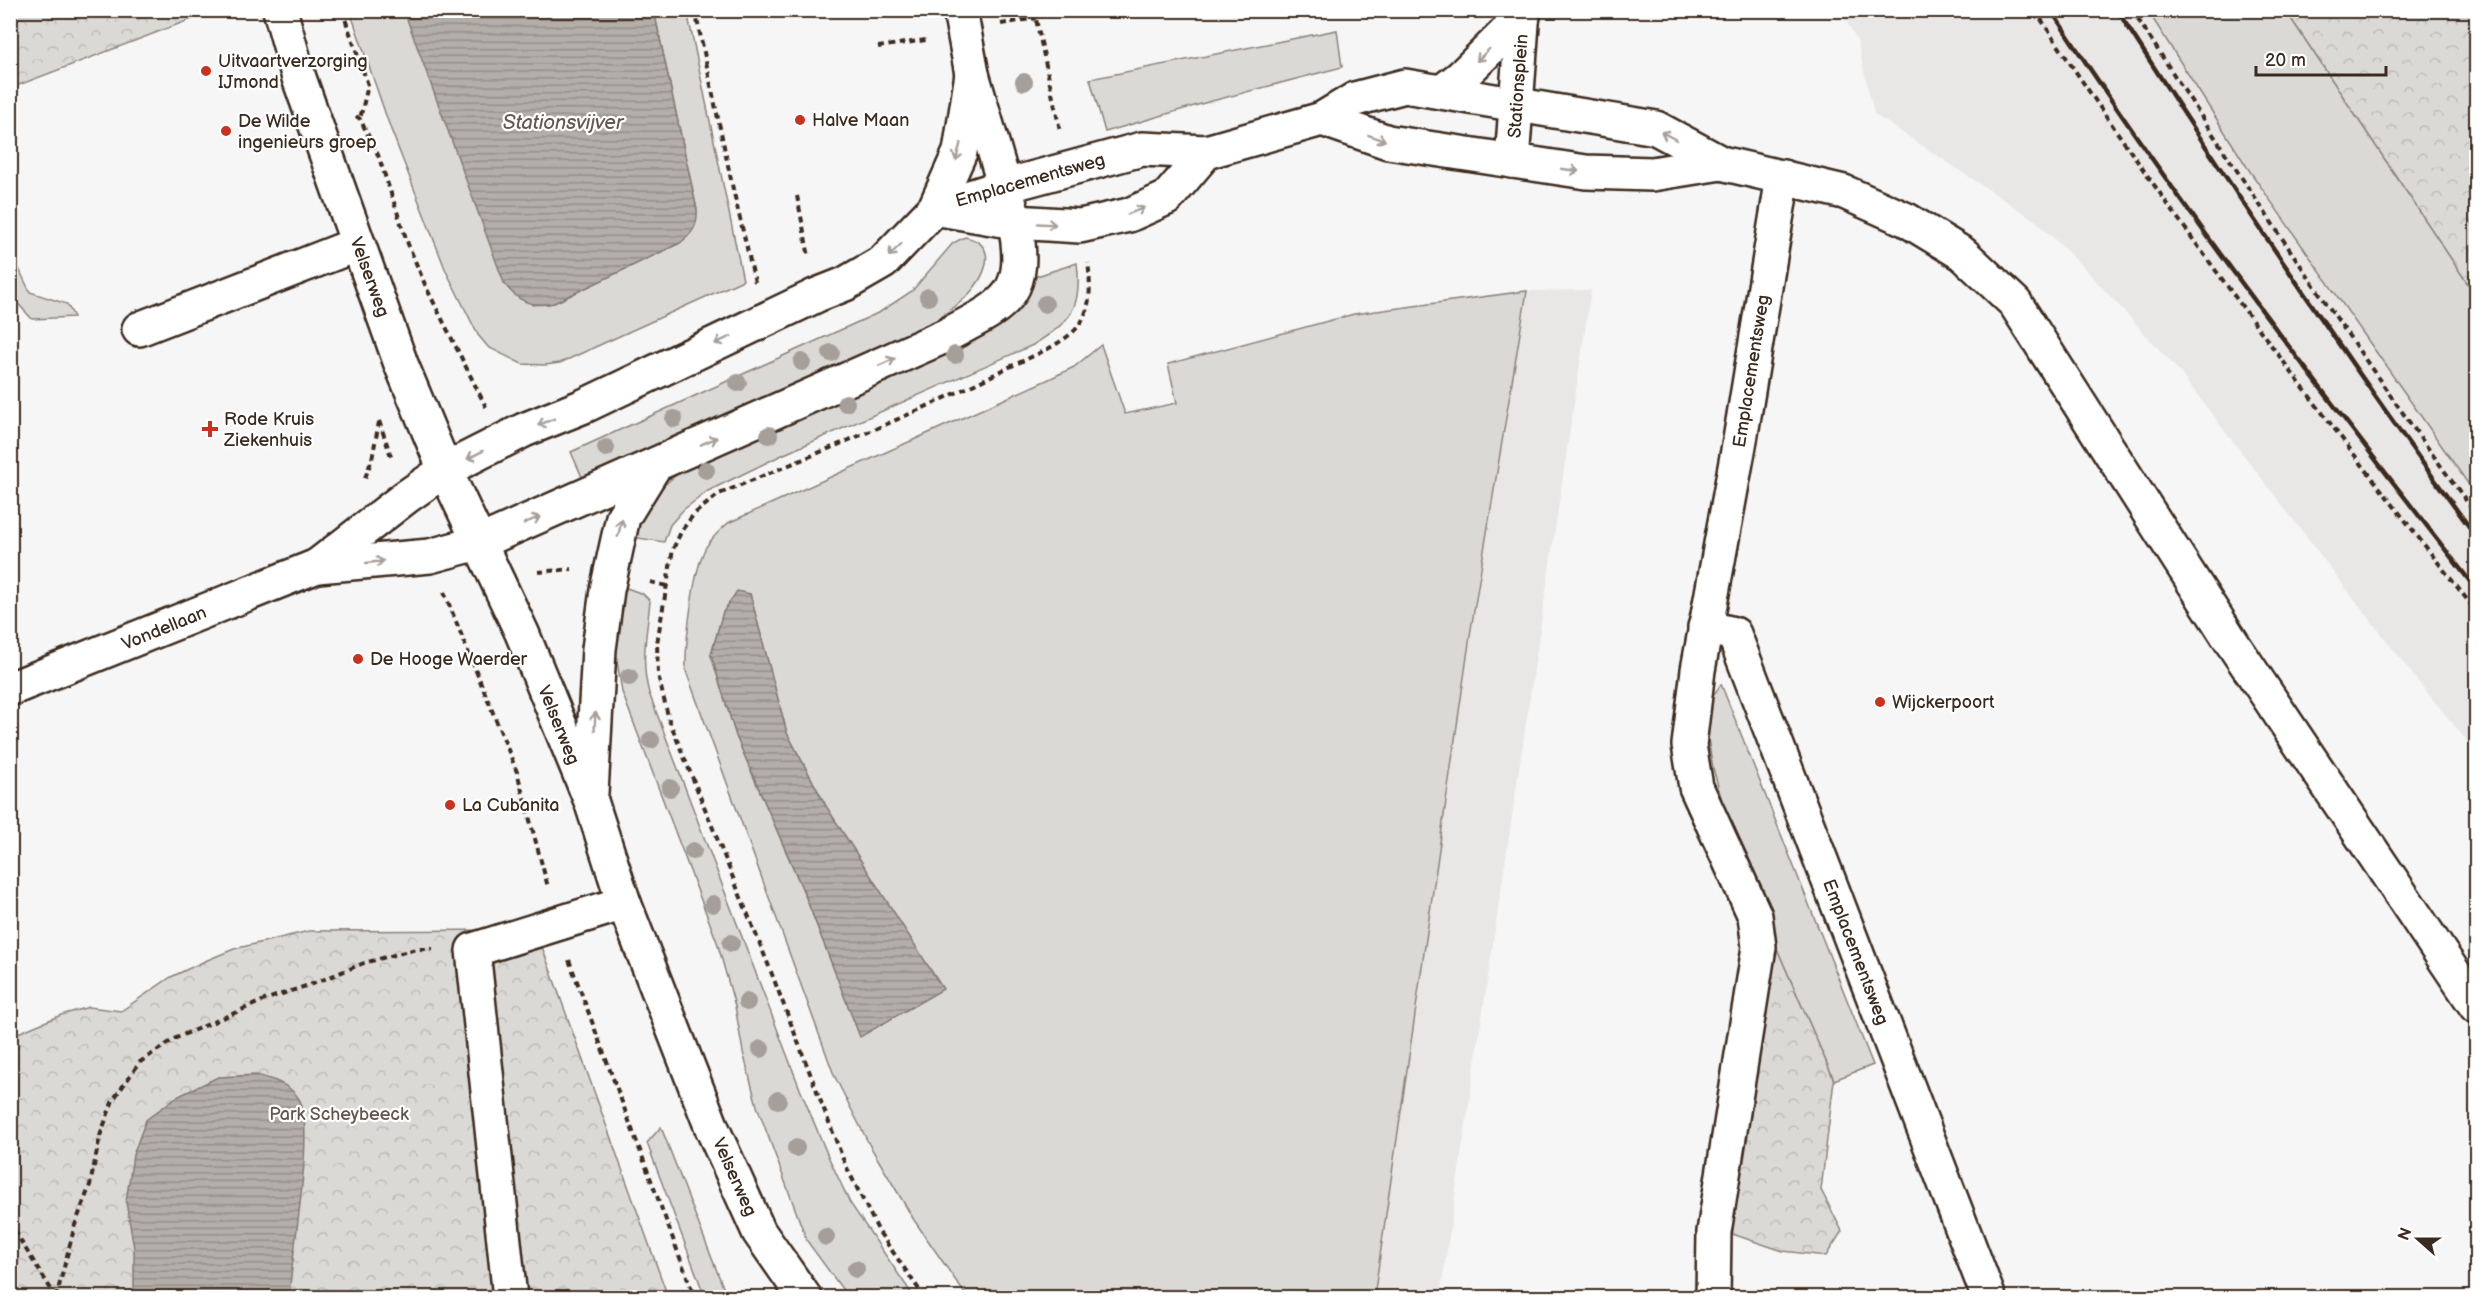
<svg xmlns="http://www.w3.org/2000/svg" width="2487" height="1308" font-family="'Balsamiq Sans',sans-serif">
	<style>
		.built { fill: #e9e7e6 }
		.green { fill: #dbd9d6; stroke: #8b827a; stroke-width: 1.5; fill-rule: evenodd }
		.forest { fill: url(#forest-crowns); stroke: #8b827a; stroke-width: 1.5 }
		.water { fill: url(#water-rules); stroke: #847972; stroke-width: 1.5 }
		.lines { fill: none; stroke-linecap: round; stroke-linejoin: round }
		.minor-casing { stroke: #3b2a1e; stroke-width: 38 }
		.major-casing { stroke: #3b2a1e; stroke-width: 38 }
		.path { stroke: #3b2a1e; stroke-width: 4; stroke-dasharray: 6 4.5; stroke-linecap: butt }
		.minor { stroke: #fff; stroke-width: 33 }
		.major { stroke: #fff; stroke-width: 33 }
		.rail { stroke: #3b2a1e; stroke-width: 4.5 }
		.tree { fill: #a69e98 }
		.oneway { stroke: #a79f9a }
		.poi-dot { fill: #c8321e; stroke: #fff; stroke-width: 2 }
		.labels { text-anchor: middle; stroke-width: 4.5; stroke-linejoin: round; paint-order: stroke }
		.poi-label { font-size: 18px; fill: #3b2a1e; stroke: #fff; text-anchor: start }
		.street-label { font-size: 18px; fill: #3b2a1e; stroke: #fff }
		.park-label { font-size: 18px; fill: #63564c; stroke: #fff }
		.water-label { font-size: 20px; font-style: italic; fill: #65584f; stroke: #fff }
	</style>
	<defs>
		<pattern id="forest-crowns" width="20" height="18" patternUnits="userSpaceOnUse" patternTransform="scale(1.5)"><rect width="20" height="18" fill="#dbd9d6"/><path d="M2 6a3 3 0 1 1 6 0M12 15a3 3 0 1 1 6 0" fill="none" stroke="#bdbab7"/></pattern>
		<pattern id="water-rules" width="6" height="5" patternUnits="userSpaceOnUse" patternTransform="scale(1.5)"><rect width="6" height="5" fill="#b4aeaa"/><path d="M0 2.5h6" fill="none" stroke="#948e8a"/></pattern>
	</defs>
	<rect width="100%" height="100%" fill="#f7f6f6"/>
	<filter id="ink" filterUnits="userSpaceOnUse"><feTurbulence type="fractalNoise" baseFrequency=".0167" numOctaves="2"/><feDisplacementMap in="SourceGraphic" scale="12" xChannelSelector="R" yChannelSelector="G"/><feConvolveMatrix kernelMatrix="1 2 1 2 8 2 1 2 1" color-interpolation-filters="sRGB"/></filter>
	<g filter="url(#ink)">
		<!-- built -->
		<g class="built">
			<path d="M1841 11H2148L2247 167 2476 495V752L2412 674 2178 370 2086 270 2036 221 1874 114 1857 41Z"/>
			<path d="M1591 290 1440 1297 1374 1298 1471 629 1527 291Z"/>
		</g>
		<!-- green -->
		<g class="green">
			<path d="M350 11H404L532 305 554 303 680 243 697 210 654 11H687L743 280 560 363 545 365 522 364 488 347 478 335 446 271 390 127Z"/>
			<path d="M2148 11H2286L2476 296V495L2247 167Z"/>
			<path d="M1337 30 1342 67 1208 102 1105 132 1090 79Z"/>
			<path d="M965 237C1002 245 984 280 965 298 956 307 944 314 934 322L609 468 582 477 571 452 880 312 912 291 953 243Z"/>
			<path d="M11 252 30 292 67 304 74 317 32 319 11 296Z"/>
			<path d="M1077 263C1083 309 1070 322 1033 345L782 455 708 491 683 510 670 525 664 542 631 537C639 507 661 486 685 468L1021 302 1037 276Z"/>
			<path d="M1527 291 1471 629 1374 1297H967L914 1220 870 1146 834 1075 686 671C685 644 693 570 706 547 712 538 720 530 728 523L1047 380 1074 367 1101 345 1125 414 1177 403 1168 364 1354 314ZM750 594 787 733 826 806 860 1036 805 895 736 736 711 655 723 612Z"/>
			<path d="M624 587 643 594 650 601C647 634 640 660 649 693L800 1089 828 1156 850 1203 914 1297H848L807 1241 757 1106 743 1052 735 1006 717 942 622 692 615 648Z"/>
			<path d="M1721 684 1873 1065 1834 1080 1774 942 1768 903 1748 856 1725 812 1713 768 1707 733 1711 699Z"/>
			<path d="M661 1127 725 1292 728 1297H705L647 1143Z"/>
		</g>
		<!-- forest -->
		<g class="forest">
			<path d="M11 10H213V11L11 88Z"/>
			<path d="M2286 11H2476V296Z"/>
			<path d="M536 930 668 1297 11 1298V1036L61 1015 89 1007 121 1011 171 977 205 961 234 949 309 931Z"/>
			<path d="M1774 942 1834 1080 1821 1190 1842 1231 1826 1256 1783 1251 1729 1233Z"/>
		</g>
		<!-- water -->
		<g class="water">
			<path d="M404 11H654L697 210C698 226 692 234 680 243L554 303C531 308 517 301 504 283Z"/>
			<path d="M737 591 750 594 787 733 826 806 943 989 860 1037 805 895 736 736 711 655 723 612Z"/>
			<path d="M256 1075C271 1079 290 1084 299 1099 316 1128 291 1258 289 1297H134V1248L126 1202 133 1155 146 1120 175 1098 218 1077Z"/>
		</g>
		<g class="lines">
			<defs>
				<g id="minor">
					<path d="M1442 92 1461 77 1523 16"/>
					<path d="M1322 119 1388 142 1586 172 1652 174 1721 163"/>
					<path d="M1512 161 1523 10"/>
					<path d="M935 208 1005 186 1142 149 1206 152 1322 119 1355 99 1405 86 1656 128 1721 163 1844 192 1907 220 1963 254 2015 303 2233 644 2476 1006"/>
					<path d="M940 209 1015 222 1080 226 1129 215 1167 198 1206 152"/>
					<path d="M139 329 358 244"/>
					<path d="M317 566 430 556 478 543"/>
					<path d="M1705 627 1734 634 1989 1298"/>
					<path d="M10 689 317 566 406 497 445 470 401 364 299 78 280 10"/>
					<path d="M510 1298 473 950 624 903"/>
					<path d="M1713 1298 1714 1232 1759 947 1755 916 1696 787 1689 745 1698 670 1740 440 1783 177"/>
				</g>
				<g id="major">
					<path d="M478 543 945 336C1005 304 1029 298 1015 222L972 74 960 10"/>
					<path d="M591 793 599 649 607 590 623 517 655 465"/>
					<path d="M805 1298 759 1232 712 1128 624 903 591 801 522 633 445 470 524 430 584 406 817 295 845 284 883 262 935 208 960 152 972 74"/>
				</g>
			</defs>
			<!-- minor casing -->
			<use href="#minor" class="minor-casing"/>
			<!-- major casing -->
			<use href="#major" class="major-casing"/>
			<!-- path -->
			<g class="path">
				<path d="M342 10 368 85 360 119"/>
				<path d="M695 10 733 189 755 282"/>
				<path d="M1034 10 1060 130"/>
				<path d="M2035 10C2171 219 2323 416 2476 611"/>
				<path d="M2132 10C2243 182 2355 350 2476 514"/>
				<path d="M1001 24 1036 18"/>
				<path d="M878 47 926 40"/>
				<path d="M356 116 360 119 378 155 408 244 426 287 486 407"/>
				<path d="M797 196 809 257"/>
				<path d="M379 421 392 459"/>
				<path d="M365 478 372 459 379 422"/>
				<path d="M538 572 572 569"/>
				<path d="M650 582 667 586"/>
				<path d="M444 592 517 772 548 887"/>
				<path d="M569 960 695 1298"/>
				<path d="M10 1221 20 1240 56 1297"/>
				<path d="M56 1298 75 1225 90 1185 100 1136 113 1100 140 1062 176 1038 267 999 315 983 364 963 416 949H433"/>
				<path d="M925 1298 879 1232 845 1164 768 964 669 720 658 675 657 643 673 549 682 530 694 514 719 494C815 454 912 416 1005 369 1026 359 1060 346 1076 329 1092 312 1091 284 1088 263"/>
			</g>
			<!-- minor -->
			<use href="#minor" class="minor"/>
			<!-- major -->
			<use href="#major" class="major"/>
			<!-- rail -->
			<g class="rail">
				<path d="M2051 10C2182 211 2329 401 2476 589"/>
				<path d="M2117 10C2232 189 2349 365 2476 536"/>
			</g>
		</g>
		<!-- trees -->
		<g class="tree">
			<circle cx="1024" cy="82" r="9"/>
			<circle cx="928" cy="297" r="9"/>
			<circle cx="1045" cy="304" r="9"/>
			<circle cx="831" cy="353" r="9"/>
			<circle cx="955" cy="355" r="9"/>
			<circle cx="802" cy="362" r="9"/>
			<circle cx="738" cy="383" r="9"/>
			<circle cx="846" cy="403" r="9"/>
			<circle cx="674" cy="419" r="9"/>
			<circle cx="769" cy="435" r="9"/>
			<circle cx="606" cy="448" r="9"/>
			<circle cx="706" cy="470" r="9"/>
			<circle cx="629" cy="677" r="9"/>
			<circle cx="651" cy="740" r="9"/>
			<circle cx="670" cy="788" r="9"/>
			<circle cx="693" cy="851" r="9"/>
			<circle cx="713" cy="904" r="9"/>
			<circle cx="731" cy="943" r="9"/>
			<circle cx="747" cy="1002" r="9"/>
			<circle cx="761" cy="1049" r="9"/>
			<circle cx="778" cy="1100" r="9"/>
			<circle cx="796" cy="1148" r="9"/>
			<circle cx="826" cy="1237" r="9"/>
			<circle cx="856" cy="1269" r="9"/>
		</g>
		<!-- one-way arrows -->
		<defs><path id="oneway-shaft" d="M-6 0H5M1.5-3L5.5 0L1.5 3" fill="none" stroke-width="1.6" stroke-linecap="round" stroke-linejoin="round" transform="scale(1.5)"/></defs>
		<g class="oneway">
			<use href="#oneway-shaft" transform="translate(1483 55) rotate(136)"/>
			<use href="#oneway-shaft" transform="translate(1669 136) rotate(-152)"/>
			<use href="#oneway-shaft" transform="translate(1377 138) rotate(19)"/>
			<use href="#oneway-shaft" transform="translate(958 152) rotate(106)"/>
			<use href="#oneway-shaft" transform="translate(1570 170) rotate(8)"/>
			<use href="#oneway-shaft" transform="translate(1136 211) rotate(-23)"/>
			<use href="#oneway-shaft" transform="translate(1047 224) rotate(3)"/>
			<use href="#oneway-shaft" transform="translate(895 250) rotate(136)"/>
			<use href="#oneway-shaft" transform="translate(723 340) rotate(155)"/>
			<use href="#oneway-shaft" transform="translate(887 362) rotate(-24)"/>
			<use href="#oneway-shaft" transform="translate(546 422) rotate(158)"/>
			<use href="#oneway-shaft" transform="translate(709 441) rotate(-24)"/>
			<use href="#oneway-shaft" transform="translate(475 455) rotate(153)"/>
			<use href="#oneway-shaft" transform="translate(532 520) rotate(-23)"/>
			<use href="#oneway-shaft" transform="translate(620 528) rotate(-76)"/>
			<use href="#oneway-shaft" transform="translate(375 562) rotate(-6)"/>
			<use href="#oneway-shaft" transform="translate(595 721) rotate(-87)"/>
		</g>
	</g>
	<!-- markers -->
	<g class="poi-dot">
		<circle cx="206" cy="71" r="6"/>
		<circle cx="800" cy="120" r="6"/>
		<circle cx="226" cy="131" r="6"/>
		<path d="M207 420h6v6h6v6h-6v6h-6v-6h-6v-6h6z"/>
		<circle cx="358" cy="659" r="6"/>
		<circle cx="1880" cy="702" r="6"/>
		<circle cx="450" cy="805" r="6"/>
	</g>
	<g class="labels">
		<!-- poi labels -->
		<g class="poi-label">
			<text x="218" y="67">Uitvaartverzorging<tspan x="218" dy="21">IJmond</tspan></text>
			<text x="812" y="126">Halve Maan</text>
			<text x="238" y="127">De Wilde<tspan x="238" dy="21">ingenieurs groep</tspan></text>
			<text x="224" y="425">Rode Kruis<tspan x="224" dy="21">Ziekenhuis</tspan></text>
			<text x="370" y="665">De Hooge Waerder</text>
			<text x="1892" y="708">Wijckerpoort</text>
			<text x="462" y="811">La Cubanita</text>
		</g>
		<!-- street labels -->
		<g class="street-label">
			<text transform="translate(1518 86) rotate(-86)" y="6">Stationsplein</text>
			<text transform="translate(1030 180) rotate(-16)" y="6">Emplacementsweg</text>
			<text transform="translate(370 277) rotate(70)" y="6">Velserweg</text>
			<text transform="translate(1751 371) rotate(-81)" y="6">Emplacementsweg</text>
			<text transform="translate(164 628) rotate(-22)" y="6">Vondellaan</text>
			<text transform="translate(559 725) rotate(68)" y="6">Velserweg</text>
			<text transform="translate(1856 952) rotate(69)" y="6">Emplacementsweg</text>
			<text transform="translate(735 1177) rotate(66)" y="6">Velserweg</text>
		</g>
		<!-- park labels -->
		<g class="park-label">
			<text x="339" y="1120">Park Scheybeeck</text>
		</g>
		<!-- water labels -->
		<g class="water-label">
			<text x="563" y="129">Stationsvijver</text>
		</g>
	</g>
	<!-- margin -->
	<rect width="2487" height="1308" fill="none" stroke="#fff" stroke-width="36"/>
	<rect x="18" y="18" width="2451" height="1272" fill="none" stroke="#3b2a1e" stroke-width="2" filter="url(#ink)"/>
	<!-- north arrow -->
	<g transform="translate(2418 1239) rotate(291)" stroke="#ffffff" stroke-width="4.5" paint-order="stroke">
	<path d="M0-4.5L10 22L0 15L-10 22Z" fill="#3b2a1e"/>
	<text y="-9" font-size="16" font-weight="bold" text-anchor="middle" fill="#3b2a1e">N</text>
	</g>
	<!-- scale -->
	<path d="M2256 66v9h130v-9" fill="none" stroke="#3b2a1e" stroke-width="3"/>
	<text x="2265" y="66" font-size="18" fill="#3b2a1e" stroke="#ffffff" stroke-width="4.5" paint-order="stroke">20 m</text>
</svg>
